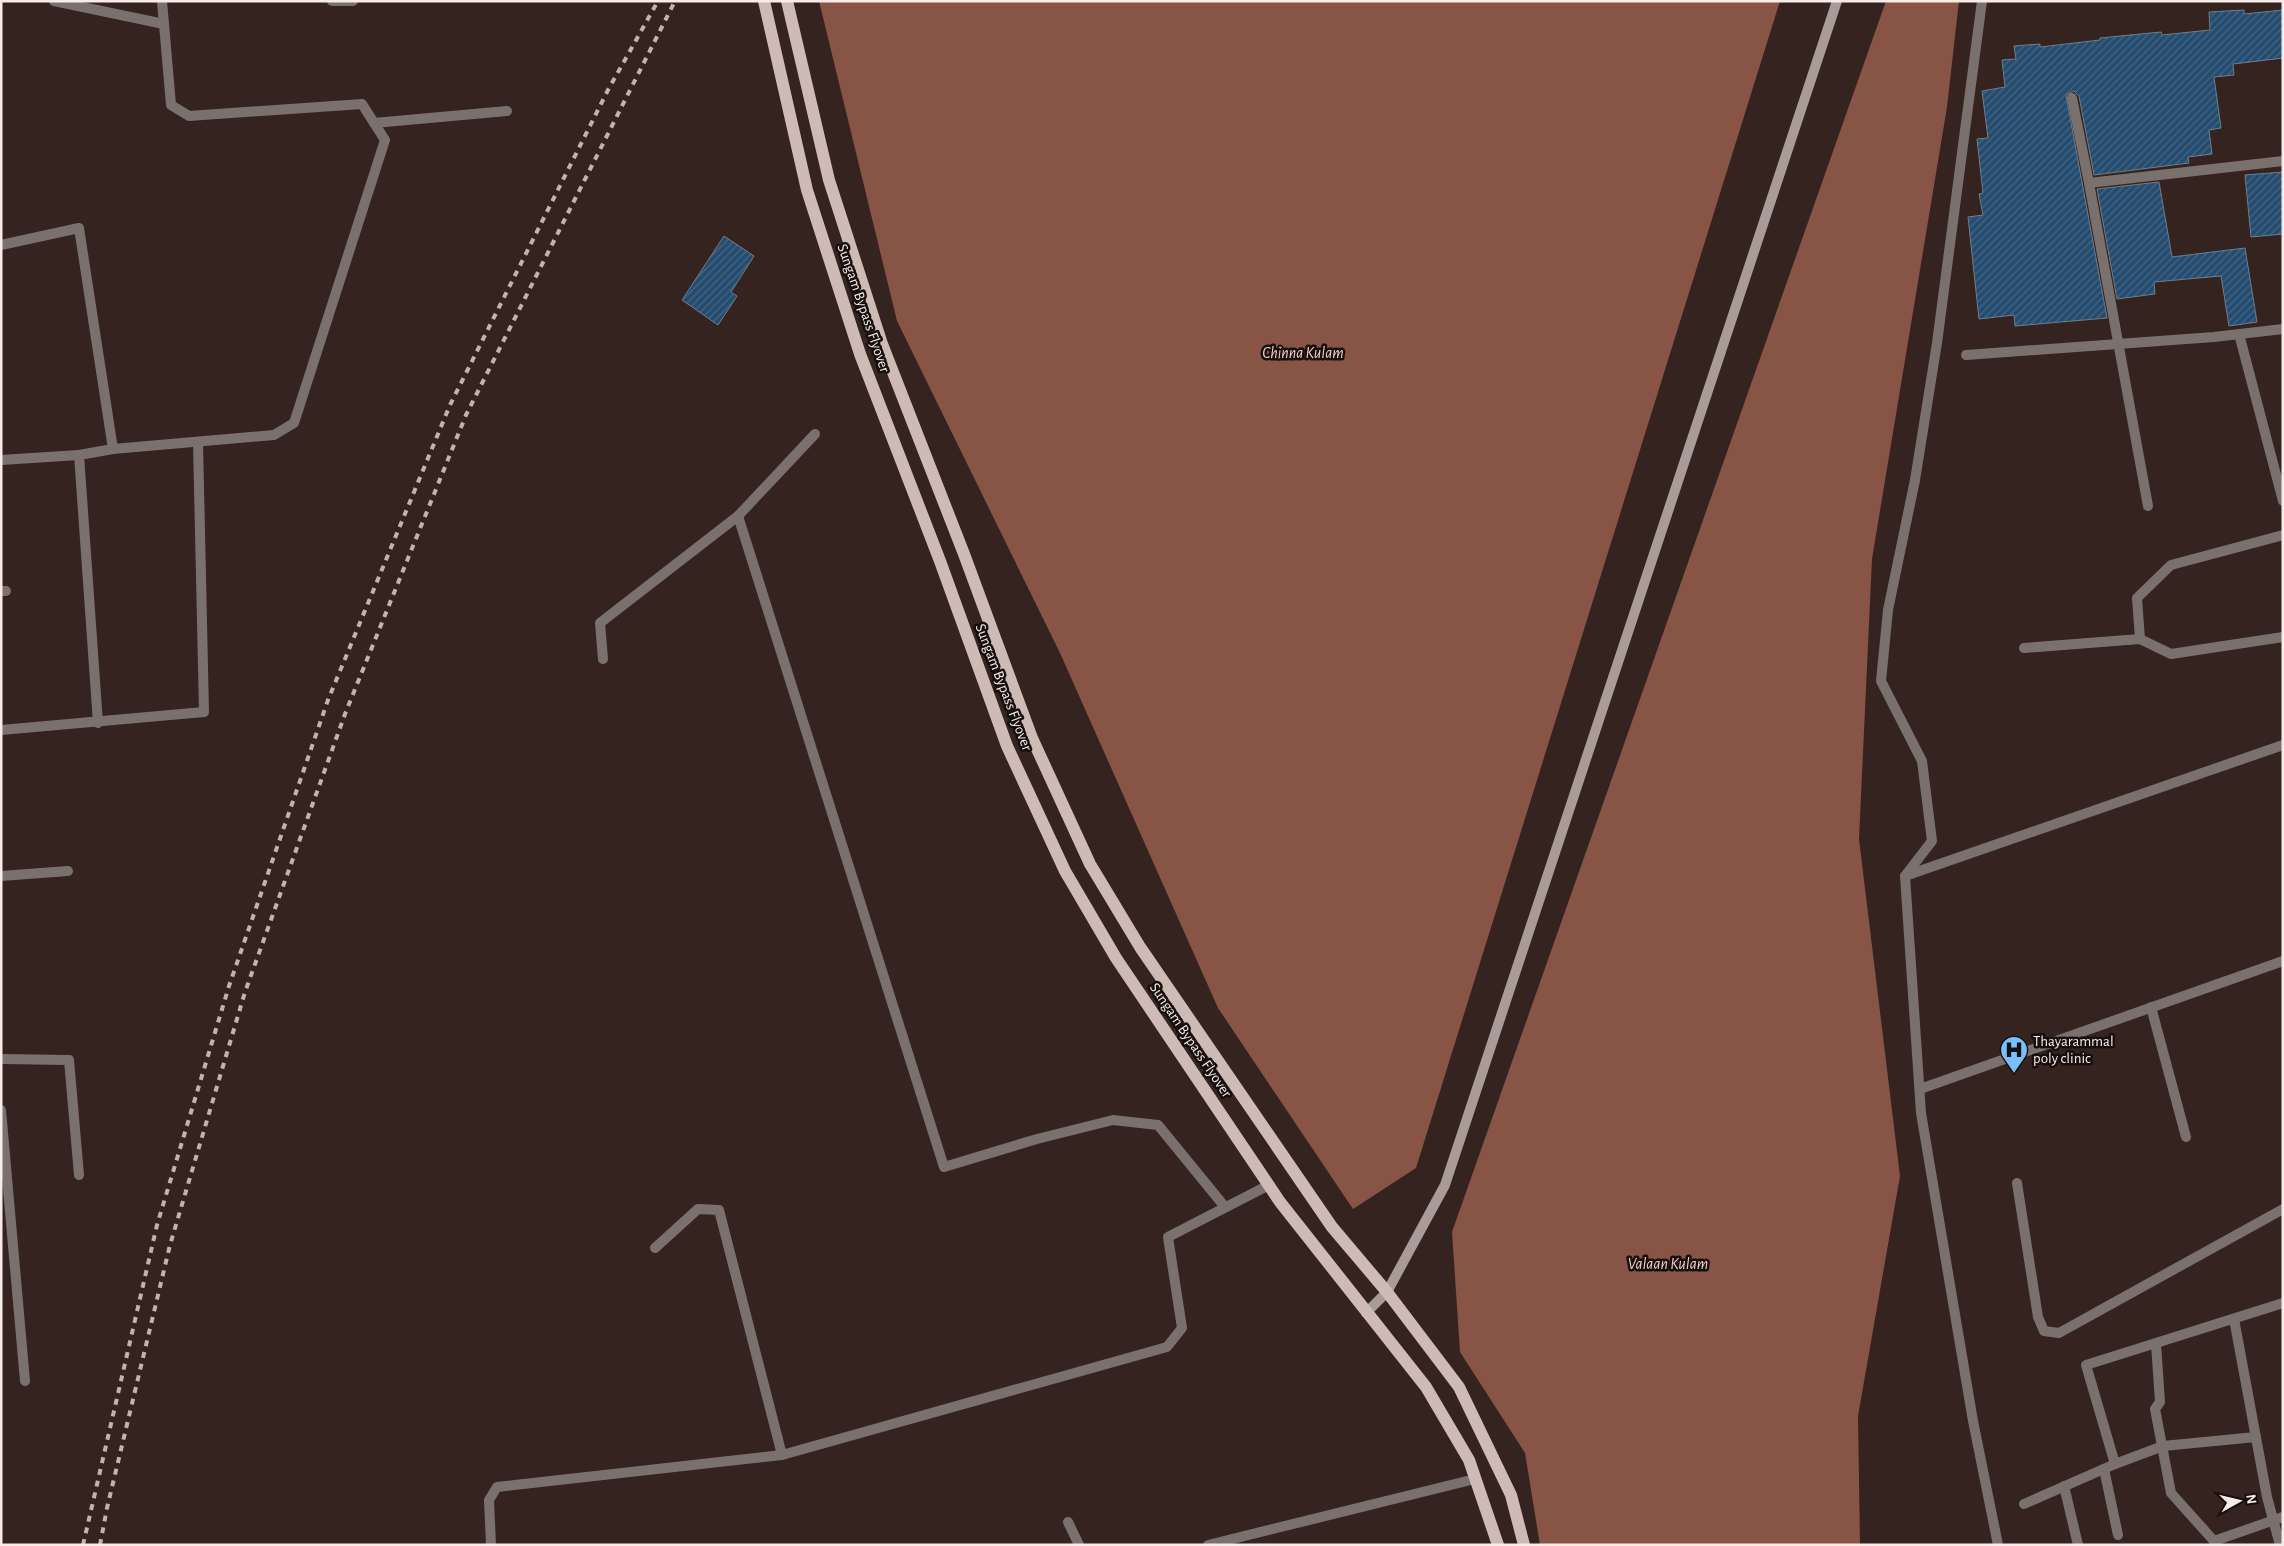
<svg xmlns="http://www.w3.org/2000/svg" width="2284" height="1546" font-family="'Alegreya Sans',sans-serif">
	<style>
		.water { fill: #885446 }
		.building { fill: url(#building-hatch); stroke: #707e8c }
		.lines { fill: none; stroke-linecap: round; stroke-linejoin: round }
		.street { stroke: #7a716f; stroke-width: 10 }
		.secondary { stroke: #a99b97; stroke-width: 10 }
		.primary { stroke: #cebbb5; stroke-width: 12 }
		.rail { stroke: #c1b3b0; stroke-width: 4; stroke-dasharray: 6 6; stroke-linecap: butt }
		.labels { text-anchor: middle; stroke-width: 5; stroke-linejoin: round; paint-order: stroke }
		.street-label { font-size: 15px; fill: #f8ece9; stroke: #160f0d }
		.poi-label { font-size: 15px; fill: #f8ece9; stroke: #160f0d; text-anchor: start }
		.water-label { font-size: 16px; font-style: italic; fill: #f5d2c8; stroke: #160f0d }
	</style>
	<defs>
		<pattern id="building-hatch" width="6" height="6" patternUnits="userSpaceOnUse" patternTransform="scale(1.25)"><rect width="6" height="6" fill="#254c6f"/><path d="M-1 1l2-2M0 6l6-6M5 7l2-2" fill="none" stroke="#456684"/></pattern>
	</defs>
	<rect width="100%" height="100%" fill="#34231f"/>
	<!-- water -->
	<g class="water">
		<path d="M819 1H1780L1416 1168 1353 1209 1218 1008 1060 653 897 321Z"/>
		<path d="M1886 1H1959L1947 107 1872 559 1859 839 1900 1176 1858 1416 1860 1545H1540L1525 1453 1460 1352 1452 1232Z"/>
	</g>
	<!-- building -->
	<g class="building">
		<path d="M2244 10V14L2283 10V58L2233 64 2234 75 2214 77 2221 128 2209 130 2212 154 2188 157 2189 163 2094 175 2079 96 2074 91 2066 95 2107 318 2015 326 2014 315 1979 319 1968 217 1983 215 1979 194 1983 193 1977 139 1988 138 1982 91 2005 87 2002 60 2016 59 2014 46 2040 44V47L2100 40V38L2161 32 2162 35 2210 30 2209 12Z"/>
		<path d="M2283 172V234L2251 237 2245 175Z"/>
		<path d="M2159 182 2172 257 2245 248 2257 322 2229 326 2221 276 2154 282 2155 294 2117 299 2097 189Z"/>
		<path d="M724 236 754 256 731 292 737 296 718 325 682 300Z"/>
	</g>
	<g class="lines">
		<!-- street -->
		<g class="street">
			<path d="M54 1 164 24"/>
			<path d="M332 1H353"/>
			<path d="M1982 1 1937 343 1915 480 1888 610 1881 681 1922 761 1932 841 1905 876 1921 1113 1973 1421 1998 1545"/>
			<path d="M2072 98 2089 183 2148 506"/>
			<path d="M374 123 507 111"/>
			<path d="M2089 183 2283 161"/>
			<path d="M1 245 79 228 113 449 274 435 294 423 385 140 362 104 189 116 171 105 162 1"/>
			<path d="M2239 334 2283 501"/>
			<path d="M1966 355 2214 337 2283 329"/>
			<path d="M1 460 79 455"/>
			<path d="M738 516 944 1167 1037 1139 1113 1120 1158 1125 1225 1207"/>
			<path d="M1 591H6"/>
			<path d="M2140 639 2137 598 2171 565 2283 535"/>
			<path d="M2024 648 2140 639 2171 654 2283 637"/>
			<path d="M603 659 600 623 738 516 815 434"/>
			<path d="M98 723 79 455 113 449"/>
			<path d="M1 730 204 712 198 442"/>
			<path d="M1 876 68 871"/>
			<path d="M1905 876 2283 745"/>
			<path d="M2151 1007 2186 1137"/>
			<path d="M1 1059 69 1060 79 1175"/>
			<path d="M1920 1089 2283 961"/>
			<path d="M1 1110 25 1381"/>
			<path d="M2017 1183 2038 1317 2044 1331 2059 1333 2283 1209"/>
			<path d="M655 1248 698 1209 719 1210 782 1455"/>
			<path d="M2234 1319 2267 1497 2280 1545"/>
			<path d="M2156 1344 2160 1402 2155 1409 2171 1493 2214 1541"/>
			<path d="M2115 1464 2086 1365 2283 1303"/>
			<path d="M2104 1469 2118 1535"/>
			<path d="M2064 1486 2078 1545"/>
			<path d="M2024 1504 2115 1464 2163 1446 2256 1437"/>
			<path d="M1068 1522 1079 1545"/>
			<path d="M491 1545 489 1500 497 1487 782 1455 1167 1347 1182 1328 1168 1237 1269 1185"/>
			<path d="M1208 1545 1475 1479"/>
			<path d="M2215 1545 2214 1541 2283 1517"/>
		</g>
		<!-- secondary -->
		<path class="secondary" d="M1366 1313 1387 1292 1445 1185 1837 1"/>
		<!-- primary -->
		<g class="primary">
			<path d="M764 1 807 190 860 354 940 561 1007 746 1065 871 1116 958 1280 1202 1426 1387 1469 1460 1498 1545"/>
			<path d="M787 1 829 180 882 344 964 554 1032 738 1090 864 1140 947 1332 1227 1387 1292 1459 1387 1511 1495 1524 1545"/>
		</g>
		<!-- rail -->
		<g class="rail">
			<path d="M83 1545 157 1225 229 986 328 700 450 405 608 90 658 1"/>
			<path d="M100 1545 107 1508 170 1245 245 992 345 714 466 415 675 1"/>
		</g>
	</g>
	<!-- icons -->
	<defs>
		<symbol id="hospital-pin" viewBox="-11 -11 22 30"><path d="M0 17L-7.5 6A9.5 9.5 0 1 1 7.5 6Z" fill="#7cbef9" stroke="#160f0d"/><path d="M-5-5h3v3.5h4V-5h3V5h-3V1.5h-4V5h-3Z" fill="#111"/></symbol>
	</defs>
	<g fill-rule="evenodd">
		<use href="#hospital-pin" x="1998" y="1034" width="32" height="43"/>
	</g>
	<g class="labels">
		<!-- street labels -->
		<g class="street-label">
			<text transform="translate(864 308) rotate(71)" y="5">Sungam Bypass Flyover</text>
			<text transform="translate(1004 687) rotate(69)" y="5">Sungam Bypass Flyover</text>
			<text transform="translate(1191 1040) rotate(56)" y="5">Sungam Bypass Flyover</text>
		</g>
		<!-- poi labels -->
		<g class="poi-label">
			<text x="2033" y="1046">Thayarammal<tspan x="2033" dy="17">poly clinic</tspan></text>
		</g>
		<!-- water labels -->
		<g class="water-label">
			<text x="1303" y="358">Chinna Kulam</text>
			<text x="1668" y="1269">Valaan Kulam</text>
		</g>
	</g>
	<!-- border -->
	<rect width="2284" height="1546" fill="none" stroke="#f8ece9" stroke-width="5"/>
	<!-- north arrow -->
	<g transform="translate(2239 1501) rotate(82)" stroke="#160f0d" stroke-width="4" paint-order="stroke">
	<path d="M0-4L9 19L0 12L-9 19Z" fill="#f8ece9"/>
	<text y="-8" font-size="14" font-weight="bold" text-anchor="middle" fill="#f8ece9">N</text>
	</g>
</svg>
